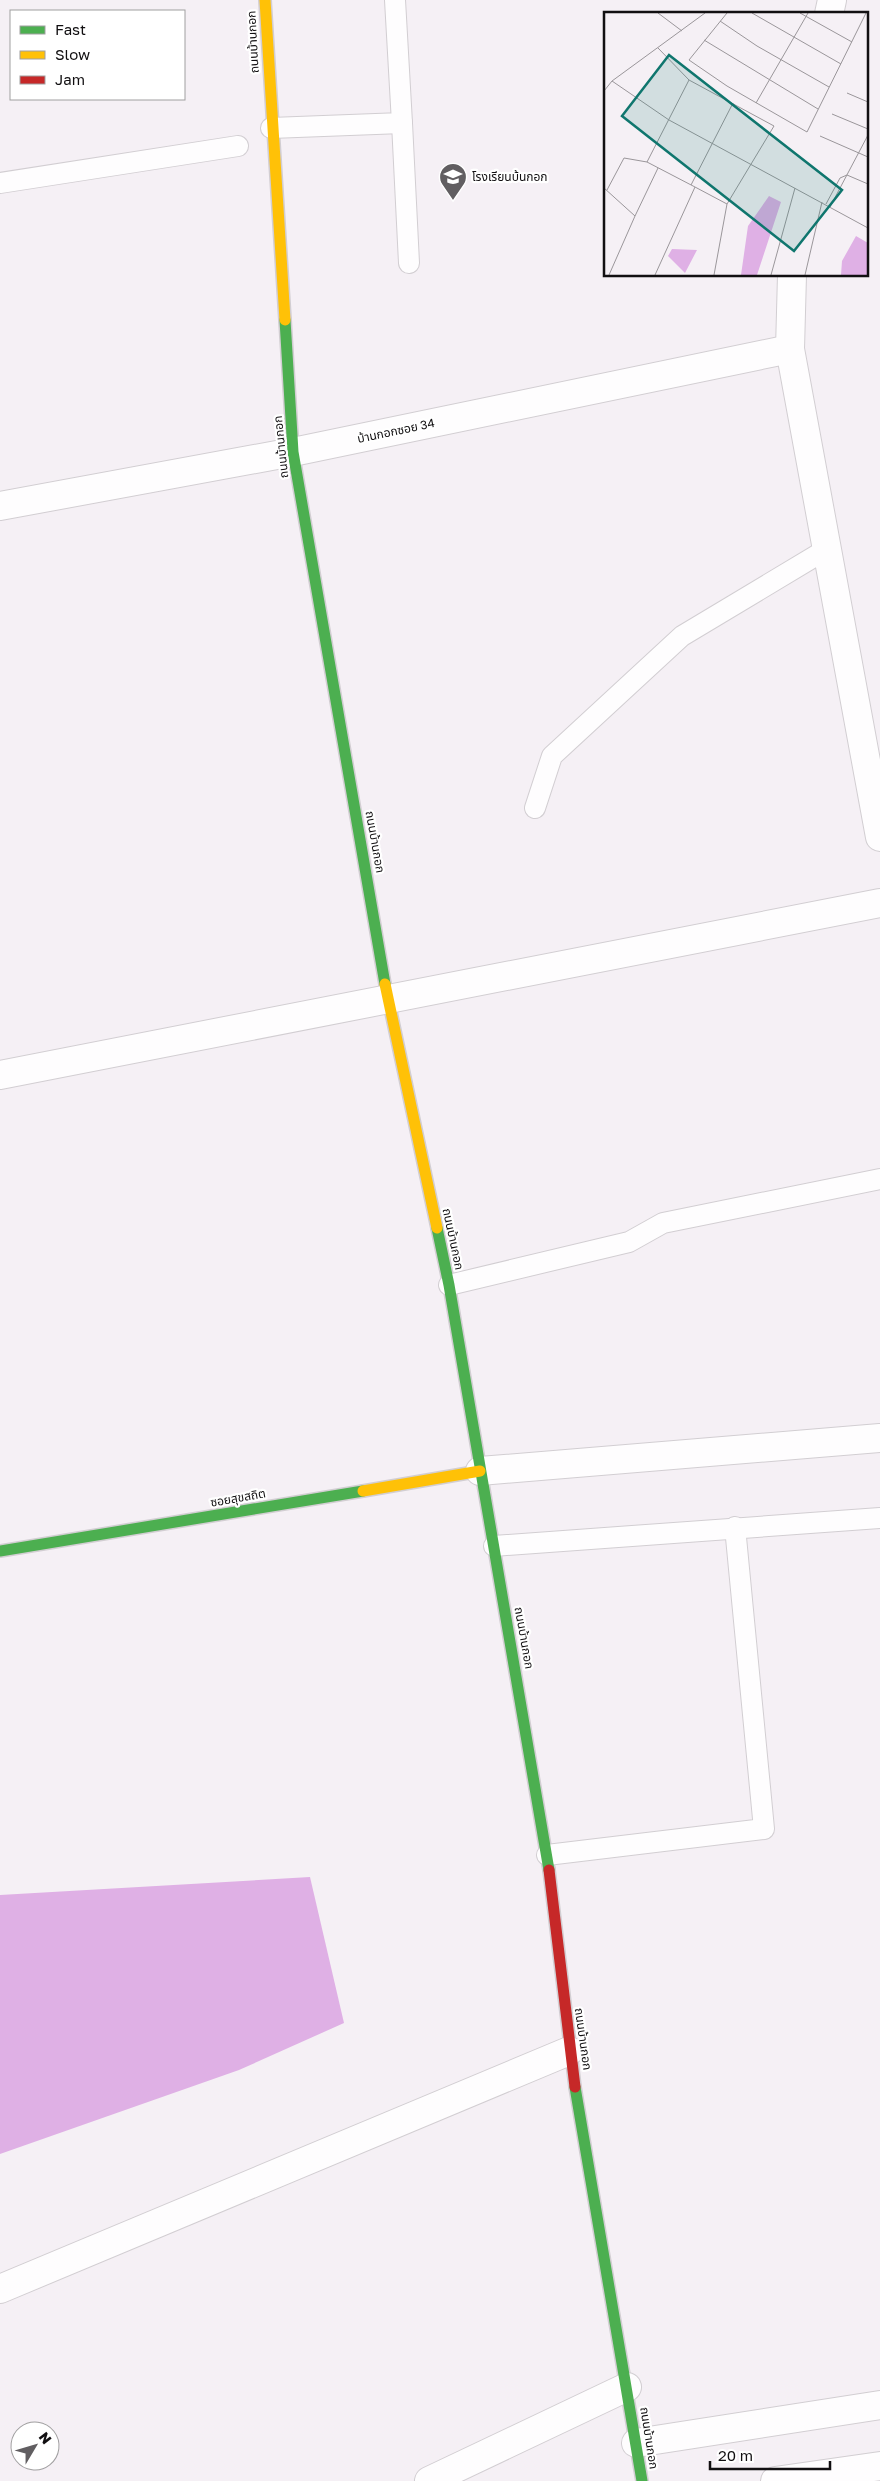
<svg xmlns="http://www.w3.org/2000/svg" width="880" height="2481" font-family="'Golos Text','Noto Sans Thai',sans-serif">
	<style>
		.water { fill: #dfb0e5 }
		.lines { fill: none; stroke-linecap: round; stroke-linejoin: round }
		.lane-casing { stroke: #d2ced2; stroke-width: 22 }
		.street-casing { stroke: #d2ced2; stroke-width: 30 }
		.fast-casing { stroke: #d2ced2; stroke-width: 14 }
		.slow-casing { stroke: #d2ced2; stroke-width: 14 }
		.jam-casing { stroke: #d2ced2; stroke-width: 14 }
		.lane { stroke: #fefdfe; stroke-width: 20 }
		.street { stroke: #fefdfe; stroke-width: 28 }
		.fast { stroke: #4caf50; stroke-width: 11 }
		.slow { stroke: #ffc107; stroke-width: 11 }
		.jam { stroke: #c62828; stroke-width: 11 }
		.labels { text-anchor: middle; stroke-width: 4.5; stroke-linejoin: round; paint-order: stroke }
		.street-label { font-size: 12px; fill: #110f11; stroke: #fff }
		.poi-label { font-size: 12px; fill: #110f11; stroke: #fff; text-anchor: start }
		.inset-road { fill: none; stroke: #9a969a; stroke-width: 1 }
		.view { fill: #0f766e; fill-opacity: 0.15; stroke: #0f766e; stroke-width: 2.5 }
		.inset-edge { fill: none; stroke: #110f11; stroke-width: 2.5 }
	</style>
	<rect width="100%" height="100%" fill="#f5f0f5"/>
	<!-- water -->
	<path class="water" d="M310 1877 344 2023 239 2070 0 2154V1895Z"/>
	<g class="lines">
		<defs>
			<g id="lane">
				<path d="M402 123 409 263"/>
				<path d="M271 128 402 123 395 0"/>
				<path d="M0 183 238 146"/>
				<path d="M535 808 552 756 682 636 827 549"/>
				<path d="M449 1285 629 1242 663 1223 880 1179"/>
				<path d="M494 1546 880 1518"/>
				<path d="M547 1855 764 1829 735 1527"/>
			</g>
			<g id="street">
				<path d="M829 14 832 0"/>
				<path d="M792 275 790 349 880 837"/>
				<path d="M0 506 293 452 790 349"/>
				<path d="M0 1075 880 903"/>
				<path d="M480 1471 880 1438"/>
				<path d="M0 2289 569 2051"/>
				<path d="M636 2443 880 2405"/>
				<path d="M429 2481 627 2387"/>
				<path d="M775 2481 880 2466"/>
			</g>
			<g id="fast">
				<path d="M285 320 293 452 385 984"/>
				<path d="M437 1228 449 1285 549 1870"/>
				<path d="M0 1551 363 1491"/>
				<path d="M575 2087 642 2481"/>
			</g>
			<g id="slow">
				<path d="M265 0 285 320"/>
				<path d="M385 984 437 1228"/>
				<path d="M363 1491 480 1471"/>
			</g>
			<path id="jam" d="M549 1870 575 2087"/>
		</defs>
		<!-- lane casing -->
		<use href="#lane" class="lane-casing"/>
		<!-- street casing -->
		<use href="#street" class="street-casing"/>
		<!-- fast casing -->
		<use href="#fast" class="fast-casing"/>
		<!-- slow casing -->
		<use href="#slow" class="slow-casing"/>
		<!-- jam casing -->
		<use href="#jam" class="jam-casing"/>
		<!-- lane -->
		<use href="#lane" class="lane"/>
		<!-- street -->
		<use href="#street" class="street"/>
		<!-- fast -->
		<use href="#fast" class="fast"/>
		<!-- slow -->
		<use href="#slow" class="slow"/>
		<!-- jam -->
		<use href="#jam" class="jam"/>
	</g>
	<!-- icons -->
	<defs>
		<symbol id="school-pin" viewBox="-11 -11 22 30"><path d="M0 17L-7.5 6A9.5 9.5 0 1 1 7.5 6Z" fill="#615e61" stroke="#fff"/><path d="M0-5L7-2L0 1L-7-2ZM-4 1L0 2.5L4 1V4Q0 6-4 4Z" fill="#fff"/></symbol>
	</defs>
	<g fill-rule="evenodd">
		<use href="#school-pin" x="437" y="161" width="32" height="43"/>
	</g>
	<g class="labels">
		<!-- street labels -->
		<g class="street-label">
			<text transform="translate(253 42) rotate(-93)" y="4">ถนนบ้านกอก</text>
			<text transform="translate(396 431) rotate(-12)" y="4">บ้านกอกซอย 34</text>
			<text transform="translate(281 447) rotate(-96)" y="4">ถนนบ้านกอก</text>
			<text transform="translate(375 842) rotate(80)" y="4">ถนนบ้านกอก</text>
			<text transform="translate(453 1239) rotate(78)" y="4">ถนนบ้านกอก</text>
			<text transform="translate(238 1498) rotate(-10)" y="4">ซอยสุขสถิต</text>
			<text transform="translate(524 1638) rotate(80)" y="4">ถนนบ้านกอก</text>
			<text transform="translate(583 2039) rotate(82)" y="4">ถนนบ้านกอก</text>
			<text transform="translate(649 2438) rotate(81)" y="4">ถนนบ้านกอก</text>
		</g>
		<!-- poi labels -->
		<g class="poi-label">
			<text x="472" y="181">โรงเรียนบ้นกอก</text>
		</g>
	</g>
	<!-- overview -->
	<g transform="translate(604 12)">
		<rect width="264" height="264" fill="#f5f0f5"/>
		<path d="M165 184 177 190 153 263H137L144 214ZM252 224 264 231V263H237L238 249ZM68 237 93 238 81 261 64 244Z" fill="#dfb0e5"/>
		<path class="inset-road" d="M54 1 78 19M123 1 85 48 123 74 203 120 262 1M148 1 237 52M196 1 248 30M116 9 153 34 225 75M100 28 214 97M8 69 65 108 264 216M0 79 8 69 101 1M243 81 264 90M152 91 204 1M228 102 264 117M216 124 264 145M43 150 85 68M243 163 264 172M87 173 129 91M0 176 31 204 5 263M3 178 20 146 43 150 91 175M222 192 236 166 243 163M226 195 264 123M31 204 54 156M51 263 91 175 123 192 170 114 85 68 54 36M110 263 123 192M167 263 191 176M201 263 218 190"/>
		<path class="view" d="M65 43 238 178 190 239 18 104Z"/>
		<rect width="264" height="264" class="inset-edge"/>
	</g>
	<!-- legend -->
	<rect x="10" y="10" width="175" height="90" fill="#ffffff" stroke="#a09fa0"/>
	<rect x="20" y="26" width="25" height="8" fill="#4caf50" stroke="#a09fa0"/>
	<text x="55" y="35" font-size="15" fill="#110f11">Fast</text>
	<rect x="20" y="51" width="25" height="8" fill="#ffc107" stroke="#a09fa0"/>
	<text x="55" y="60" font-size="15" fill="#110f11">Slow</text>
	<rect x="20" y="76" width="25" height="8" fill="#c62828" stroke="#a09fa0"/>
	<text x="55" y="85" font-size="15" fill="#110f11">Jam</text>
	<!-- north arrow -->
	<g transform="translate(35 2446) rotate(52)"><circle r="24" fill="#ffffff" stroke="#a09fa0"/>
	<path d="M0-4L9 19L0 12L-9 19Z" fill="#615e61"/>
	<text y="-8" font-size="14" font-weight="bold" text-anchor="middle" fill="#110f11">N</text>
	</g>
	<!-- scale -->
	<path d="M710 2461v8h120v-8" fill="none" stroke="#110f11" stroke-width="2.5"/>
	<text x="718" y="2461" font-size="15" fill="#110f11" stroke="#ffffff" stroke-width="4" paint-order="stroke">20 m</text>
</svg>
